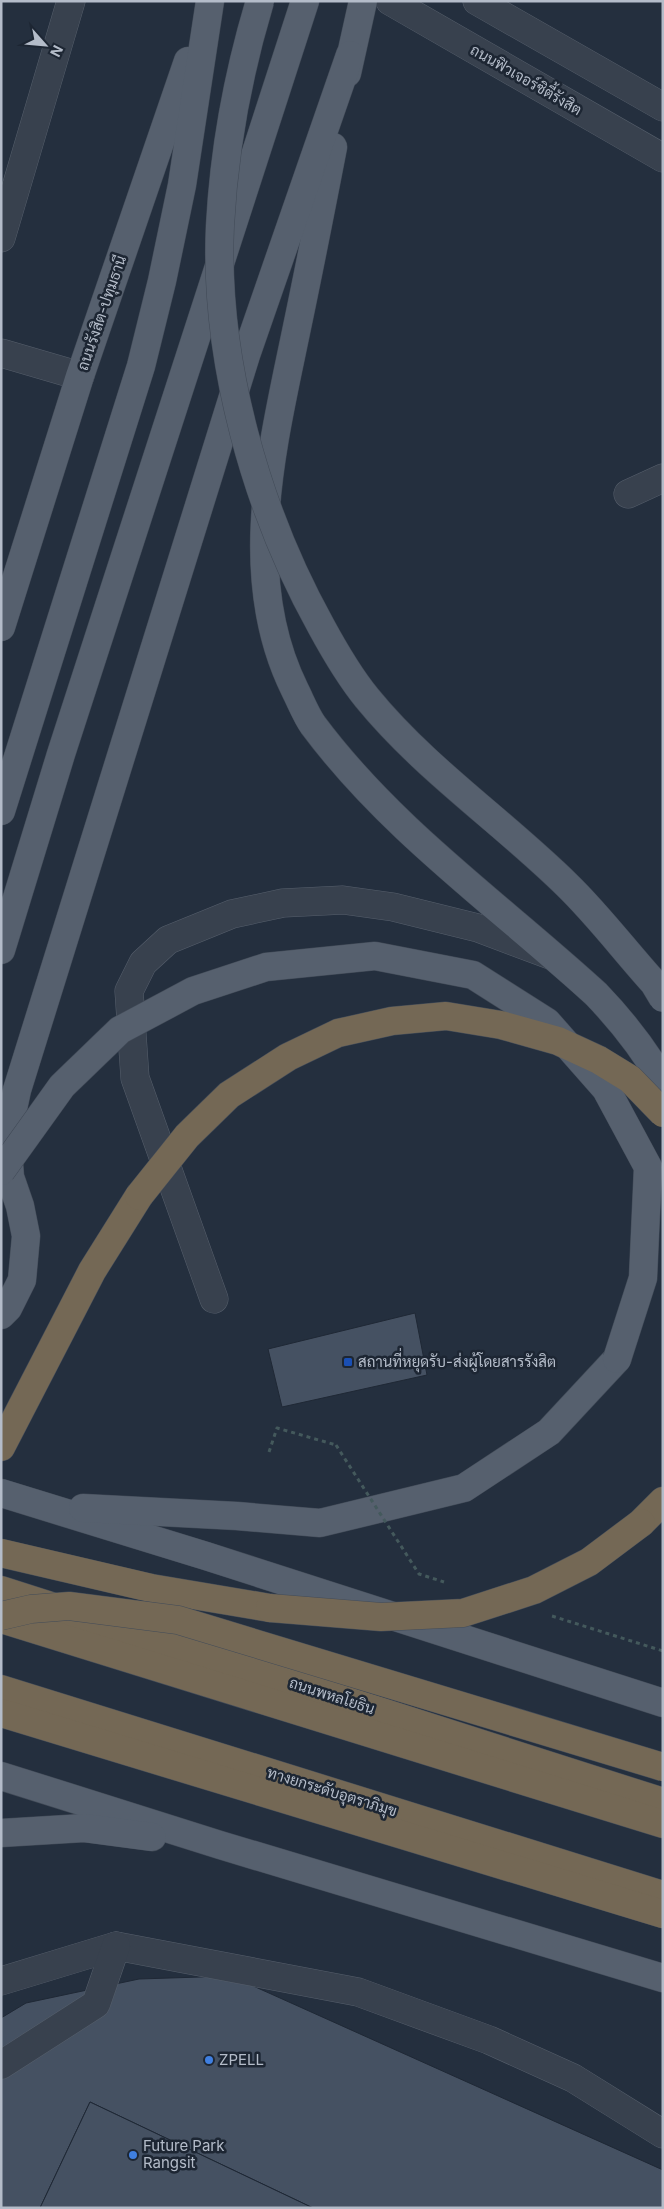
<svg xmlns="http://www.w3.org/2000/svg" width="664" height="2209" font-family="Inter,Sarabun,sans-serif">
	<style>
		.building { fill: #455162; stroke: #1f2835 }
		.lines { fill: none; stroke-linecap: round; stroke-linejoin: round }
		.minor-casing { stroke: #565f6c; stroke-width: 29 }
		.major-casing { stroke: #414a57; stroke-width: 29 }
		.highway-casing { stroke: #434c59; stroke-width: 29 }
		.path { stroke: #44595c; stroke-width: 3; stroke-dasharray: 4 4; stroke-linecap: butt }
		.minor { stroke: #38414e; stroke-width: 28 }
		.major { stroke: #56606e; stroke-width: 28 }
		.highway { stroke: #746855; stroke-width: 28 }
		.major-bridge-casing { stroke: #414a57; stroke-width: 29; stroke-linecap: butt }
		.highway-bridge-casing { stroke: #434c59; stroke-width: 29; stroke-linecap: butt }
		.path-bridge { stroke: #44595c; stroke-width: 3; stroke-dasharray: 4 4; stroke-linecap: butt }
		.major-bridge { stroke: #56606e; stroke-width: 28 }
		.highway-bridge { stroke: #746855; stroke-width: 28 }
		.transit-dot { fill: #1a4fb4; stroke: #1d2633; stroke-width: 2 }
		.shop-dot { fill: #3f7fe0; stroke: #1d2633; stroke-width: 2 }
		.labels { text-anchor: middle; stroke-width: 5; stroke-linejoin: round; paint-order: stroke }
		.street-label { font-size: 15px; fill: #b4bcc9; stroke: #1d2633 }
		.poi-label { font-size: 15px; fill: #b4bcc9; stroke: #1d2633; text-anchor: start }
	</style>
	<rect width="100%" height="100%" fill="#242f3e"/>
	<!-- building -->
	<g class="building">
		<path d="M415 1313 427 1375 282 1407 268 1349Z"/>
		<path d="M231 1976 663 2170V2208H313L90 2102 40 2208H1V2018L26 2003 139 1979Z"/>
		<path d="M90 2102 313 2208H40Z"/>
	</g>
	<g class="lines">
		<defs>
			<g id="minor">
				<path d="M390 1 663 158"/>
				<path d="M477 1 663 107"/>
				<path d="M1 238 71 1"/>
				<path d="M1 353 80 376"/>
				<path d="M628 494 663 478"/>
				<path d="M214 1299 135 1078 129 991 143 963 168 940 232 914 283 903 343 900 393 907 478 928 550 955"/>
				<path d="M1 1981 116 1946 358 1992 489 2040 573 2078 663 2134"/>
				<path d="M1 2065 96 2004 116 1946"/>
			</g>
			<g id="major">
				<path d="M347 73 363 1"/>
				<path d="M333 147C321 209 309 270 296 332 272 448 239 578 295 690 301 702 306 715 313 725 392 831 500 906 596 994 622 1021 644 1049 663 1082"/>
				<path d="M1 627 80 376 188 61"/>
				<path d="M1 811 141 366 162 281 182 185 210 1"/>
				<path d="M1 950 61 754 305 1"/>
				<path d="M1 1315 8 1308 22 1280 26 1236 20 1206 10 1177 7 1137 17 1090 246 355 350 55"/>
				<path d="M1 1493 206 1556 663 1703"/>
				<path d="M83 1508 237 1516 320 1523 464 1488 549 1432 617 1359"/>
				<path d="M1 1776 220 1845 663 1978"/>
				<path d="M1 1833 84 1828 152 1837"/>
			</g>
			<g id="highway">
				<path d="M1 1447 92 1271 139 1196"/>
				<path d="M641 1523 663 1501"/>
				<path d="M1 1553 151 1588 270 1608"/>
				<path d="M1 1590 663 1802"/>
				<path d="M1 1619 663 1824"/>
				<path d="M1 1689 663 1895"/>
				<path d="M1 1713 663 1914"/>
			</g>
		</defs>
		<!-- minor casing -->
		<use href="#minor" class="minor-casing"/>
		<!-- major casing -->
		<use href="#major" class="major-casing"/>
		<!-- highway casing -->
		<use href="#highway" class="highway-casing"/>
		<!-- path -->
		<path class="path" d="M269 1452 277 1428 336 1445"/>
		<!-- minor -->
		<use href="#minor" class="minor"/>
		<!-- major -->
		<use href="#major" class="major"/>
		<!-- highway -->
		<use href="#highway" class="highway"/>
		<defs>
			<g id="major-bridge">
				<path d="M260 1C238 74 224 150 220 226 214 360 256 509 321 626 334 650 349 676 367 698 425 769 502 821 567 885 598 915 625 951 654 983L663 998"/>
				<path d="M1 1171 62 1086 120 1030 193 991 266 967 375 956 473 975 547 1022 606 1089 648 1167 643 1278 617 1359"/>
			</g>
			<g id="highway-bridge">
				<path d="M139 1196 187 1136 229 1095 288 1057 338 1033 392 1021 446 1016 501 1025 558 1041 599 1060 630 1079 663 1113"/>
				<path d="M270 1608 381 1617 463 1613 534 1590 589 1562 641 1523"/>
				<path d="M1 1616 31 1609 69 1606 178 1620 663 1767"/>
			</g>
		</defs>
		<!-- major-bridge casing -->
		<use href="#major-bridge" class="major-bridge-casing"/>
		<!-- highway-bridge casing -->
		<use href="#highway-bridge" class="highway-bridge-casing"/>
		<!-- path-bridge -->
		<g class="path-bridge">
			<path d="M336 1445 419 1574 444 1582"/>
			<path d="M552 1616 663 1651"/>
		</g>
		<!-- major-bridge -->
		<use href="#major-bridge" class="major-bridge"/>
		<!-- highway-bridge -->
		<use href="#highway-bridge" class="highway-bridge"/>
	</g>
	<!-- markers -->
	<rect class="transit-dot" x="343" y="1357" width="10" height="10" rx="2.5"/>
	<g class="shop-dot">
		<circle cx="209" cy="2060" r="5"/>
		<circle cx="133" cy="2155" r="5"/>
	</g>
	<g class="labels">
		<!-- street labels -->
		<g class="street-label">
			<text transform="translate(526 80) rotate(30)" y="5">ถนนฟิวเจอร์ซิตี้รังสิต</text>
			<text transform="translate(102 313) rotate(-71)" y="5">ถนนรังสิต-ปทุมธานี</text>
			<text transform="translate(332 1696) rotate(18)" y="5">ถนนพหลโยธิน</text>
			<text transform="translate(332 1792) rotate(17)" y="5">ทางยกระดับอุตราภิมุข</text>
		</g>
		<!-- poi labels -->
		<g class="poi-label">
			<text x="358" y="1367">สถานที่หยุดรับ-ส่งผู้โดยสารรังสิต</text>
			<text x="219" y="2065">ZPELL</text>
			<text x="143" y="2151">Future Park<tspan x="143" dy="17">Rangsit</tspan></text>
		</g>
	</g>
	<!-- border -->
	<rect width="664" height="2209" fill="none" stroke="#b4bcc9" stroke-width="5"/>
	<!-- north arrow -->
	<g transform="translate(45 45) rotate(117)" stroke="#1d2633" stroke-width="4" paint-order="stroke">
	<path d="M0-4L9 19L0 12L-9 19Z" fill="#b4bcc9"/>
	<text y="-8" font-size="14" font-weight="bold" text-anchor="middle" fill="#b4bcc9">N</text>
	</g>
</svg>
